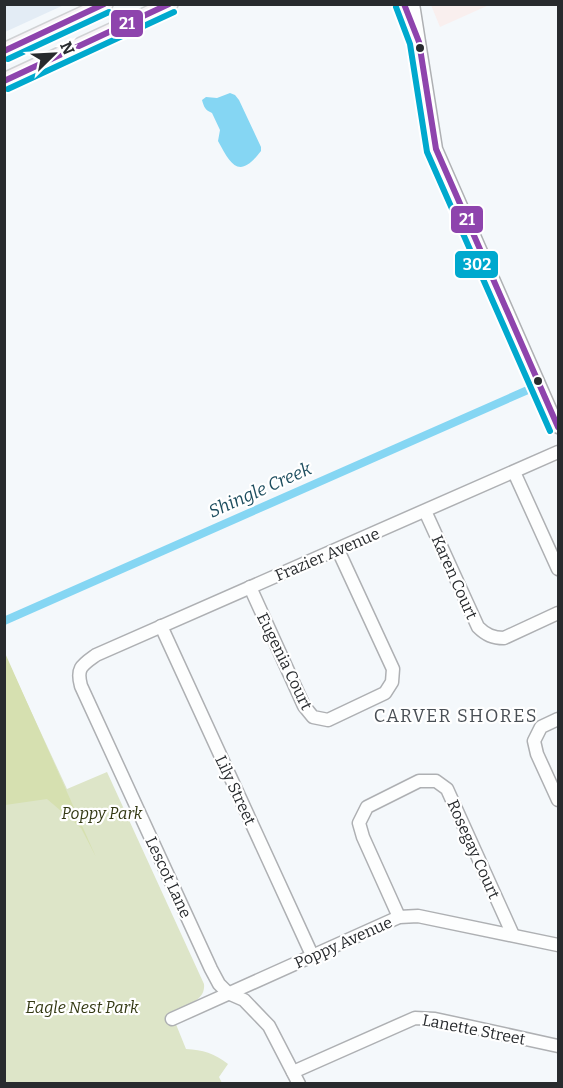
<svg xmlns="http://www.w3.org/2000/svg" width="563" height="1088" font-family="Bitter,serif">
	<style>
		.commercial { fill: #f9efee }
		.built { fill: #e3ecf5 }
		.green { fill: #dde5c8 }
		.forest { fill: #d6e0b0 }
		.water { fill: #85d6f3 }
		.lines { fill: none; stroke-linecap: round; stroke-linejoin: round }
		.canal { stroke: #85d6f3; stroke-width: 8 }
		.minor-casing { stroke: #aeb0b3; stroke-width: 15 }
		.major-casing { stroke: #d0d2d4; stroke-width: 18 }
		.minor { stroke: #fdfefe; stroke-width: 12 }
		.major { stroke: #f7f3f6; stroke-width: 15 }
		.bus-1-casing { stroke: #fff; stroke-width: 10 }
		.bus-2-casing { stroke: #fff; stroke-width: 10 }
		.bus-1 { stroke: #8e44ad; stroke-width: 6 }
		.bus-2 { stroke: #00a9ce; stroke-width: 6 }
		.bus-dot { fill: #282b2e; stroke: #fff; stroke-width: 2 }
		.labels { text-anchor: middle; stroke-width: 4.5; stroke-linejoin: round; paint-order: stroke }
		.street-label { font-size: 16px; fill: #282b2e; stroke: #fff }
		.park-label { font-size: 16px; font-style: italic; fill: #333913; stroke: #fff }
		.water-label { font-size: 18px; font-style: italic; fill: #1e4e5f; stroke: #fff }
		.neighbourhood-label { font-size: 18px; letter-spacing: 1.5px; fill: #494f55; stroke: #fff }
		.line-badge { stroke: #fff; stroke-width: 2 }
		.badge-label { font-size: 16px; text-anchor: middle; font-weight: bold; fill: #fff }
	</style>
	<rect width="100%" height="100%" fill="#f4f8fb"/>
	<!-- commercial -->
	<path class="commercial" d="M431 5H489L440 27Z"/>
	<!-- built -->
	<path class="built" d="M5 4H64V5L5 32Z"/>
	<!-- green -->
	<path class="green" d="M4 653 67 789 107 772 204 984C206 1002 184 1005 171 1012L186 1049C203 1050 214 1053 228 1064L219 1077 222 1083H5Z"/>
	<!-- forest -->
	<path class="forest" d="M4 653H5L96 857 81 828 47 799 5 805Z"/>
	<!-- water -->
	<path class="water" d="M230 93 235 95 239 100 261 147V151C239 180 231 165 218 141L220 130 212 113C205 110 204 107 202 100L206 97 217 98Z"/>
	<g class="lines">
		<!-- canal -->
		<path class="canal" d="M4 621 530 389"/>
		<defs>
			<g id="minor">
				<path d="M404 4 413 28"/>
				<path d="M413 4 436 149 558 427"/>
				<path d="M514 472 558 569"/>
				<path d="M425 511 478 627C486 635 493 638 504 638L558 613"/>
				<path d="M250 587 304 706 313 717 328 720 385 693 392 682 393 669 338 550"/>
				<path d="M161 626 312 955"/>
				<path d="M558 719 541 727 534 741 537 754 558 800"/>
				<path d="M399 917 363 837 359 823 367 807 419 781H436L447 789 513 935"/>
				<path d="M172 1019 399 917 418 916 558 945"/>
				<path d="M293 1072 415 1018 435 1019 558 1046"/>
				<path d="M299 1084 269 1026 244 1000 228 993 219 984 211 969 81 686C76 668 82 665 96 655L558 452"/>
			</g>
			<g id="major">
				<path d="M4 51 105 4"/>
				<path d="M4 81 170 4"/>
			</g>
		</defs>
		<!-- minor casing -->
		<use href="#minor" class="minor-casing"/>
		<!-- major casing -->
		<use href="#major" class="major-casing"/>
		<!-- minor -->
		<use href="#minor" class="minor"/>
		<!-- major -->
		<use href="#major" class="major"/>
		<defs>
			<g id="bus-1">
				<path d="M404 4 419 42 436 149 558 427"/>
				<path d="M4 51 104 4"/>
				<path d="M4 81 169 4"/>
			</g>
			<g id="bus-2">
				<path d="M396 7 410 44 427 152 550 431"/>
				<path d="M8 59 109 12"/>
				<path d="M8 89 174 12"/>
			</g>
		</defs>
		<!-- bus-1 casing -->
		<use href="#bus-1" class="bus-1-casing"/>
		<!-- bus-2 casing -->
		<use href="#bus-2" class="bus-2-casing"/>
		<!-- bus-1 -->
		<use href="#bus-1" class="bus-1"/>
		<!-- bus-2 -->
		<use href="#bus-2" class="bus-2"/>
	</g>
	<!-- markers -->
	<g class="bus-dot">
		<circle cx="420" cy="48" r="5"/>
		<circle cx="538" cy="381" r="5"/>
	</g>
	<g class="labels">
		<!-- street labels -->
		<g class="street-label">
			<text transform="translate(327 554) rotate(-23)" y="6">Frazier Avenue</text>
			<text transform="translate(455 577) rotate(66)" y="6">Karen Court</text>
			<text transform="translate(285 661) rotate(64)" y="6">Eugenia Court</text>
			<text transform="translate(236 790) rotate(65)" y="6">Lily Street</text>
			<text transform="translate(474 849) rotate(66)" y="6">Rosegay Court</text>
			<text transform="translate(169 877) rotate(65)" y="6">Lescot Lane</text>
			<text transform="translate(343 942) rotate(-24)" y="6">Poppy Avenue</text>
			<text transform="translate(474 1029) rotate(11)" y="6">Lanette Street</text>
		</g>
		<!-- park labels -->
		<g class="park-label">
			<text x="102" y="819">Poppy Park</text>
			<text x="82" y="1013">Eagle Nest Park</text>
		</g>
		<!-- water labels -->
		<g class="water-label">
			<text transform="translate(260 490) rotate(-24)" y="6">Shingle Creek</text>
		</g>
		<!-- neighbourhood labels -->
		<g class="neighbourhood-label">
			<text x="456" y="722">CARVER SHORES</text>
		</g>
	</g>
	<g class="line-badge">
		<rect x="110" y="9" width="34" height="29" rx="6" fill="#8e44ad"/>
		<rect x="450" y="205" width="34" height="29" rx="6" fill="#8e44ad"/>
		<rect x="454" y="250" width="45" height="29" rx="6" fill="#00a9ce"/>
	</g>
	<g class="badge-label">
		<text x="127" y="29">21</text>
		<text x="467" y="225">21</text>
		<text x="477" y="270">302</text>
	</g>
	<!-- border -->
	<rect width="563" height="1088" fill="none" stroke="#282b2e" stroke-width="12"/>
	<!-- north arrow -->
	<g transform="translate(54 54) rotate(66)" stroke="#ffffff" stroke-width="4.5" paint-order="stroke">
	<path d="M0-4.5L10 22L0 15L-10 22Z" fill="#282b2e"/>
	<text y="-9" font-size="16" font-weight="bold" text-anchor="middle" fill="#282b2e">N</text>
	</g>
</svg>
